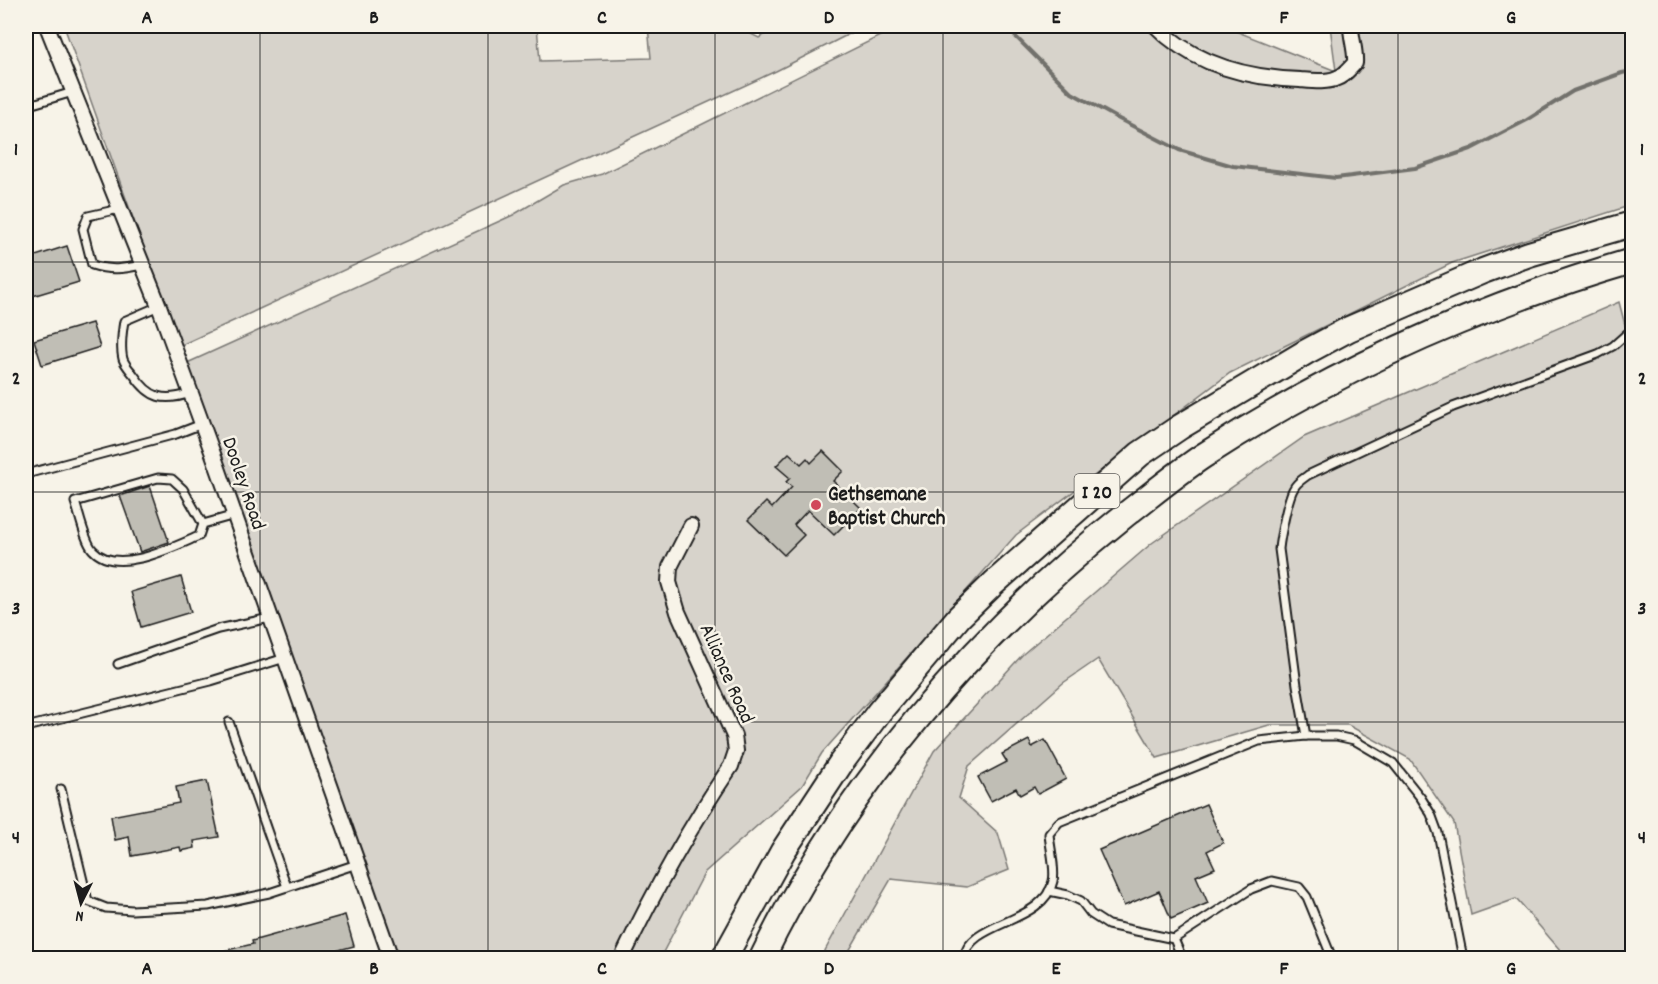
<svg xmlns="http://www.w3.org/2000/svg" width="1658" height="984" font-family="Dekko,sans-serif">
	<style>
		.green { fill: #d7d3cb; stroke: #7a7874; stroke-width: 1.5 }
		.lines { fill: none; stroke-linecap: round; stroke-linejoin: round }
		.stream { stroke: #72716c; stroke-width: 4 }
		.building { fill: #c0beb5; stroke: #1c1c1c; stroke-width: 1.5 }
		.service-casing { stroke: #1c1c1c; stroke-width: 11 }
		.minor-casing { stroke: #1c1c1c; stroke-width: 18 }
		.motorway-casing { stroke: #1c1c1c; stroke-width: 28 }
		.service { stroke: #f7f3e8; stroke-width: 7 }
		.minor { stroke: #f7f3e8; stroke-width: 14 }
		.motorway { stroke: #f7f3e8; stroke-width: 24 }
		.grid { fill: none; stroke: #1c1c1c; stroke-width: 1.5; stroke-opacity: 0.55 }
		.poi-dot { fill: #d1495b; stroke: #f7f3e8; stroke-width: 2 }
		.labels { text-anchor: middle; stroke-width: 5; stroke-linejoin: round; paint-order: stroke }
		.shield { fill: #f7f3e8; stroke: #5e5c59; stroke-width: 1.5 }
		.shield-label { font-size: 20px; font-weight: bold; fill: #1c1c1c }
		.street-label { font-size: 21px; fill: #1c1c1c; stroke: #f7f3e8 }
		.poi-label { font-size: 21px; font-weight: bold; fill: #1c1c1c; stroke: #f7f3e8; text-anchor: start }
		.neatline { fill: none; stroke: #1c1c1c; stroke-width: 2 }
		.grid-label { font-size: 20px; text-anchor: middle; font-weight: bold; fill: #1c1c1c }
	</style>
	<rect width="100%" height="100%" fill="#f7f3e8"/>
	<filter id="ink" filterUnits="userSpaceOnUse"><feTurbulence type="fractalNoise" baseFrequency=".0167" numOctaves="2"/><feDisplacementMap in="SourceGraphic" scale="12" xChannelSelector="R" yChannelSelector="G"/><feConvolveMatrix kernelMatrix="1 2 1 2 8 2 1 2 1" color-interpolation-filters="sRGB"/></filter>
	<g filter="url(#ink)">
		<!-- green -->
		<g class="green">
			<path d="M64 26H537L540 61 651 58 648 26H735L759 38 781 26H865L776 71 179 346Z"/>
			<path d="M900 26H1223L1336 71 1330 26H1632V205L1452 263 1230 373 1016 535 822 753 802 786 705 872 660 958H398L185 364 513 215 564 185 602 174Z"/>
			<path d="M1619 302 1630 344 1632 345V958H1567L1516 899 1471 915 1454 823 1410 759 1348 725H1269L1157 758 1098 659 1063 683 969 766 959 798 998 833 1009 870 967 887 891 879 845 958H821L934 751 1023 654 1152 543 1304 437Z"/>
		</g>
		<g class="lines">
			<!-- stream -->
			<path class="stream" d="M1005 26 1072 93 1119 119 1179 150 1233 166 1336 178 1415 168 1471 149 1527 120 1573 91 1622 73 1632 71"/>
		</g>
		<!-- building -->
		<g class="building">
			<path d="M67 246 79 282 26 298V259Z"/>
			<path d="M92 323 100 347 42 365 34 340Z"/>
			<path d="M823 451 843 471 833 481 861 508 834 535 808 510 794 525 804 535 784 555 748 520 766 502 772 508 792 487 786 482 790 478 776 466 789 453 801 464 807 458 811 463Z"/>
			<path d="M150 486 169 542 140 552 120 496Z"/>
			<path d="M181 577 191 612 141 627 131 592Z"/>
			<path d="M1029 740 1032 747 1045 740 1066 779 1038 794 1034 787 1020 795 1016 788 991 801 978 777 1007 762 1002 754Z"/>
			<path d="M207 781 219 837 194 841 195 848 181 851 180 847 132 856 129 837 115 840 111 816 179 803 176 787Z"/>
			<path d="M1206 804 1223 843 1207 851 1215 868 1196 876 1208 903 1171 919 1159 891 1124 906 1099 850Z"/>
			<path d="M345 915 354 946 309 958H210V954L253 944 252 941Z"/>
		</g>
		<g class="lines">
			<defs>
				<g id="service">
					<path d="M26 106 73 92"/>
					<path d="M119 209 88 216 83 229 92 265C110 271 123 269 142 265"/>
					<path d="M159 306 124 321C122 333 120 347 123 359 125 365 130 370 134 375 150 399 164 402 191 393"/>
					<path d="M26 474 176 434 202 424"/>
					<path d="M203 524 199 536C173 547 117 576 93 550 85 542 79 513 75 502L158 478 172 479 183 489 203 524 235 515"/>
					<path d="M118 664 218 629 270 618"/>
					<path d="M229 722 287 887"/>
					<path d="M26 727 211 681 285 658"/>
					<path d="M1306 736 1297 685 1279 549C1280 538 1288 497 1294 488 1297 482 1303 479 1308 475L1453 407 1598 354 1613 346 1632 329"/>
					<path d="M61 789 88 901 106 908 132 910 208 906 269 893 357 864"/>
					<path d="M1049 891 1068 895 1081 901 1091 914 1108 925 1174 939 1182 958"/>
					<path d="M1174 939 1251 889 1272 881 1299 887 1307 897 1332 958"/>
					<path d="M964 958C968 921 1044 924 1053 881 1056 870 1050 847 1049 834L1059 822 1259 741 1306 736H1336L1354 740 1393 763 1421 798 1431 814 1438 833 1463 958"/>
				</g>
				<g id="minor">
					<path d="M47 26 159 306 213 454 391 958"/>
					<path d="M1156 26C1194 65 1247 78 1300 80 1312 81 1327 83 1337 78 1344 76 1350 68 1355 63 1356 50 1351 39 1351 26"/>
					<path d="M622 958C654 891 689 828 731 766L736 751 734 736 678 612 669 582 670 567 691 526"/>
				</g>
				<g id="motorway">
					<path d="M724 958 783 851 841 763 879 712 959 617 994 583 1140 454 1180 427 1306 352 1349 329 1483 271 1529 254 1632 224"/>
					<path d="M762 958C845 787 976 634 1125 515 1151 495 1176 474 1203 456 1338 368 1478 306 1632 261"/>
				</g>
			</defs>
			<!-- service casing -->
			<use href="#service" class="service-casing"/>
			<!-- minor casing -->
			<use href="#minor" class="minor-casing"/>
			<!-- motorway casing -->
			<use href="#motorway" class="motorway-casing"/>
			<!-- service -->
			<use href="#service" class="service"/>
			<!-- minor -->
			<use href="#minor" class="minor"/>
			<!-- motorway -->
			<use href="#motorway" class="motorway"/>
		</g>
	</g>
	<!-- grid -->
	<path class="grid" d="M260 26V958M488 26V958M715 26V958M943 26V958M1170 26V958M1398 26V958M26 262H1632M26 492H1632M26 722H1632"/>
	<!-- markers -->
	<circle class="poi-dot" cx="816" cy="505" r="6"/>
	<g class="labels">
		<!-- shield labels -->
		<rect class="shield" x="1074.5" y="474" width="45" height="34" rx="4.5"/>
		<g class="shield-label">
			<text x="1097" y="498">I 20</text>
		</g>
		<!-- street labels -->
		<g class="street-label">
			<text transform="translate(245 483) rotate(71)" y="7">Dooley Road</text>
			<text transform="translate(728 673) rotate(66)" y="7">Alliance Road</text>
		</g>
		<!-- poi labels -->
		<g class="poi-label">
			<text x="828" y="500">Gethsemane<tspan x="828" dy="24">Baptist Church</tspan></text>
		</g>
	</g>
	<!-- margin -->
	<rect width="1658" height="984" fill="none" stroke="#f7f3e8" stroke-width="66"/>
	<!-- north arrow -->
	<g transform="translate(81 903) rotate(186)" stroke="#f7f3e8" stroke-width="4.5" paint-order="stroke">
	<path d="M0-4.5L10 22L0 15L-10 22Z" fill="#1c1c1c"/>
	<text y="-9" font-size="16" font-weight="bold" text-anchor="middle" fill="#1c1c1c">N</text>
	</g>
	<rect x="33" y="33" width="1592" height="918" class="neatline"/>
	<g class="grid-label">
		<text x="147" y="23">A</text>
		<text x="374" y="23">B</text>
		<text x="602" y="23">C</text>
		<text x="829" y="23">D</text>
		<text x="1056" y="23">E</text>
		<text x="1284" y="23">F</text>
		<text x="1511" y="23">G</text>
		<text x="16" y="155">1</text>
		<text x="1642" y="155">1</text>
		<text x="16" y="384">2</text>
		<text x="1642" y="384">2</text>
		<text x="16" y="614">3</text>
		<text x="1642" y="614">3</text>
		<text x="16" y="843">4</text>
		<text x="1642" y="843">4</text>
		<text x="147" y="974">A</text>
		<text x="374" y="974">B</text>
		<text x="602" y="974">C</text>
		<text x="829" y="974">D</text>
		<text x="1056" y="974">E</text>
		<text x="1284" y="974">F</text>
		<text x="1511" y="974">G</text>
	</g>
</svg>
